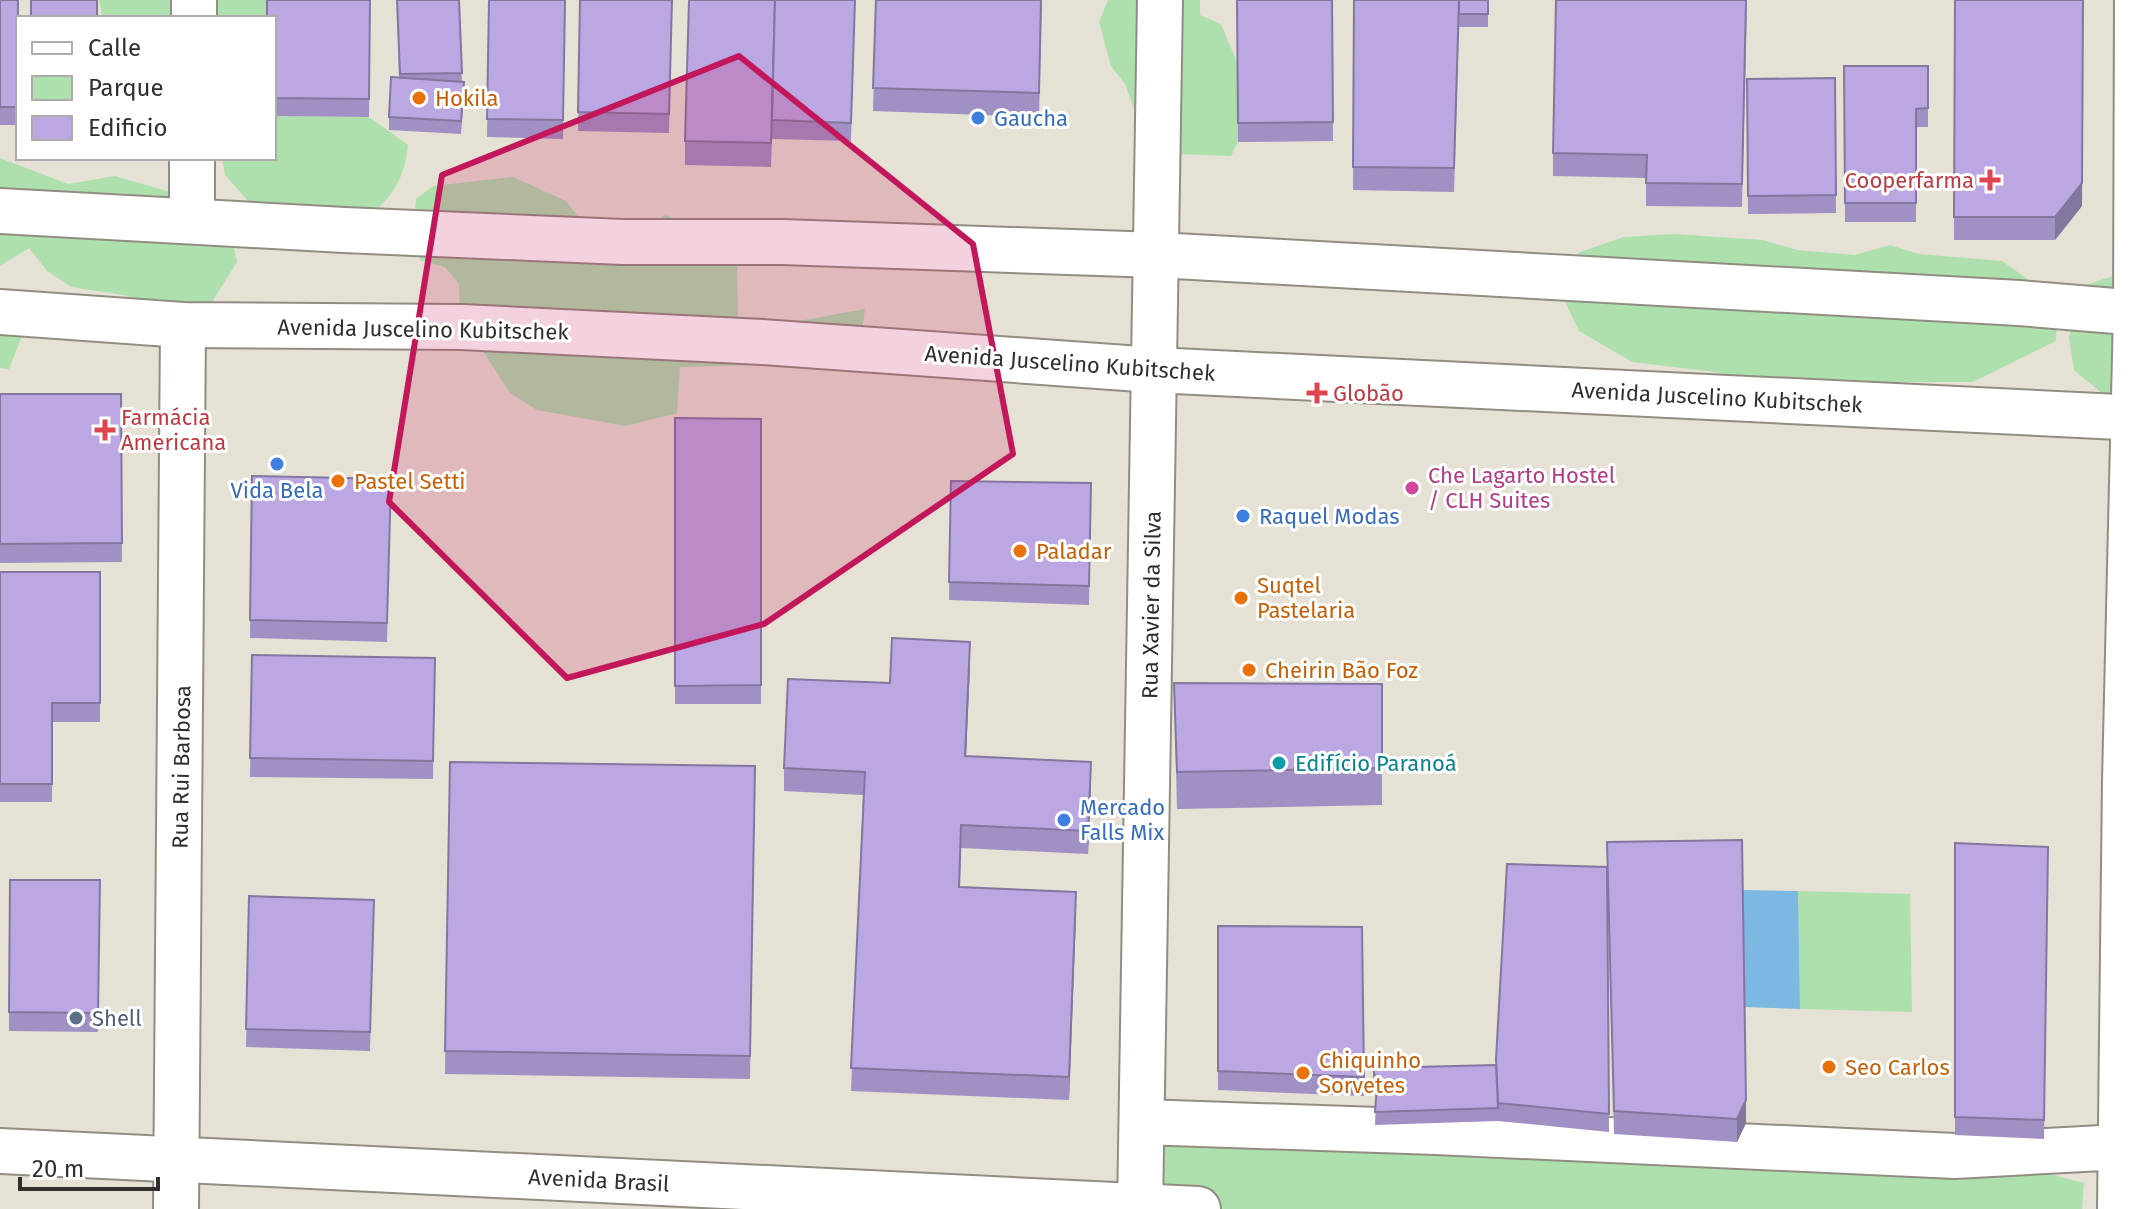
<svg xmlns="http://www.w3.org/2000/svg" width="2140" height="1209" font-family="'Fira Sans',sans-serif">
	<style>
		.green { fill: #aee0ae }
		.water { fill: #7cb8e1 }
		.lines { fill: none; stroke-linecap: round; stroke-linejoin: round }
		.minor-casing { stroke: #928d82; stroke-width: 48 }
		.major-casing { stroke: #928d82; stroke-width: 48 }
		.minor { stroke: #fff; stroke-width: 44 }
		.major { stroke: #fff; stroke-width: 44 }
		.wall { fill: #a190c3 }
		.shaded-wall { fill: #83769f }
		.building { fill: #bba8e3; stroke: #83769f; stroke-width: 2 }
		.marked { fill: #c2185b; fill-opacity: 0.2; stroke: #c2185b; stroke-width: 6; stroke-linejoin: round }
		.food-dot { fill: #e8710a; stroke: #fff; stroke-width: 3 }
		.shop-dot { fill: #3f7fe0; stroke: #fff; stroke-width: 3 }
		.health-dot { fill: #e0444e; stroke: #fff; stroke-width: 3 }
		.hotel-dot { fill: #d1479c; stroke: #fff; stroke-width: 3 }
		.culture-dot { fill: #0f9aa8; stroke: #fff; stroke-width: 3 }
		.service-dot { fill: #5c6f8a; stroke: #fff; stroke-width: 3 }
		.labels { text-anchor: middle; stroke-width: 6; stroke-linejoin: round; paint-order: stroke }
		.food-label { font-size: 22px; fill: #c56008; stroke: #fff; text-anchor: start }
		.shop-label { font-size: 22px; fill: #366cbe; stroke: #fff; text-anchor: start }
		.health-label { font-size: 22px; fill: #be3a42; stroke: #fff; text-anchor: start }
		.street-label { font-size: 22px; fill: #312f2b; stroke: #fff }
		.hotel-label { font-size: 22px; fill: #b23c85; stroke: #fff; text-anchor: start }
		.culture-label { font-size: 22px; fill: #0d838f; stroke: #fff; text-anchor: start }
		.service-label { font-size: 22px; fill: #4e5e75; stroke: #fff; text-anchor: start }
	</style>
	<rect width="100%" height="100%" fill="#e6e1d5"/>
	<!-- green -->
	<g class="green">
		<path d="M99 0H267V18H103Z"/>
		<path d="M1108 0H1200V15L1221 24 1237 62 1238 142 1231 156 1177 154 1137 118 1125 84 1111 66 1099 22Z"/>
		<path d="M274 116 369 117 408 145C404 184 389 201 358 225L271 218 250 203 225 175 222 158H274Z"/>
		<path d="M0 158 68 184 115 176 225 208 237 262 200 321 161 305 123 295 71 287 47 271 29 248 0 266Z"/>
		<path d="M513 177 566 201 580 219 627 235 666 215 737 242 738 332 865 309 858 362 680 367 677 413 626 426 537 410 510 393 460 315 459 284 445 267 420 260 413 234 416 199 433 186Z"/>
		<path d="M1674 234 1763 240 1797 250 1855 255 1890 245 1919 254 2002 261 2058 301 2056 341 1973 382H1744L1716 372 1632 362 1579 331 1557 285 1580 252 1624 237Z"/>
		<path d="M2131 270 2115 404 2074 370 2069 338 2077 288Z"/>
		<path d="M0 292 25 328 9 369 0 368Z"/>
		<path d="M1798 891 1910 894 1912 1012 1800 1009Z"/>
		<path d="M1148 1125 2019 1166 2084 1183 2082 1209H1164Z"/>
	</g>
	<!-- water -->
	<path class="water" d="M1743 890 1798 891 1800 1009 1745 1007Z"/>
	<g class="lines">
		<defs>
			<g id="minor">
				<path d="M194 18V0"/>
				<path d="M192 220V158"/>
				<path d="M1142 1122 1436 1132 1955 1156 2121 1147"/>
				<path d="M0 1151 1198 1209"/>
				<path d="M176 1209 183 325"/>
				<path d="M1140 1209 1160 0"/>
				<path d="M2120 1209 2125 781 2136 313 2137 0"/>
			</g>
			<g id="major">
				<path d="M0 211 344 230 623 242H782L1157 255 2019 303 2140 313"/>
				<path d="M0 312 183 325 462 327 762 342 1154 370 2140 418"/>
			</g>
		</defs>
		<!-- minor casing -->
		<use href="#minor" class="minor-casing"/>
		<!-- major casing -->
		<use href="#major" class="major-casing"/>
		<!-- minor -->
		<use href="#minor" class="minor"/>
		<!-- major -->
		<use href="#major" class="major"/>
	</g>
	<!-- wall -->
	<g class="wall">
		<path d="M0 0H18L17 125H0Z"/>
		<path d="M370 0 369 117 274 116V18Z"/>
		<path d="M397 0H459L462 82 464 95 461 134 389 130V117L399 78Z"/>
		<path d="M489 0H565L563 139 487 137Z"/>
		<path d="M580 0H672L669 133 578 131Z"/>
		<path d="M855 0 851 141 772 139 771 167 685 165V141Z"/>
		<path d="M876 0H1042L1039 117 873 111Z"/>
		<path d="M1237 0H1332L1333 141 1238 142Z"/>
		<path d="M1354 0H1488V27H1459L1454 192 1353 190Z"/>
		<path d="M1747 0 1742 207 1646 206V178L1553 176V153Z"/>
		<path d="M1955 0H2083L2082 206 2055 240H1954Z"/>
		<path d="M1844 66H1928V127H1916V222H1845Z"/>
		<path d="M1835 78 1836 213 1748 214 1747 79Z"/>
		<path d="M0 394H121L122 562 0 563Z"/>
		<path d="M675 418 761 419V704H675Z"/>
		<path d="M252 476 391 479 387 642 250 638Z"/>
		<path d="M951 481 1091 483 1089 605 949 600Z"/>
		<path d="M0 572H100V722H52V802H0Z"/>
		<path d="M252 655 435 658 433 779 250 777Z"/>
		<path d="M970 665 966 756 1091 785 1088 854 961 848 960 887 1076 915 1069 1100 851 1091 863 795 784 791V768L890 683Z"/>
		<path d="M1174 683 1382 684V805L1177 809Z"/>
		<path d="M450 762 755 766 750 1079 445 1074Z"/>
		<path d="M1607 842 1746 1123 1737 1142 1614 1134Z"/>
		<path d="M1955 843 2048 847 2044 1139 1955 1135Z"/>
		<path d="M1607 867 1609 1132 1498 1121 1375 1125 1376 1096 1373 1081V1068L1496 1065Z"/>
		<path d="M100 880 98 1032 9 1031V1012Z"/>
		<path d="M249 896 374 900 370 1051 246 1047Z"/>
		<path d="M1218 926 1362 927 1364 1096 1218 1090Z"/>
	</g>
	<!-- shaded-wall -->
	<g class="shaded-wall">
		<path d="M2083 0 2082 206 2055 240V217Z"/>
		<path d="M970 642V665L965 779V756Z"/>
		<path d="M1091 762V785L1088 854V831Z"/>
		<path d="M1076 892V915L1069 1100V1077Z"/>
		<path d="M1746 1100V1123L1737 1142V1119Z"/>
	</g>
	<!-- building -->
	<g class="building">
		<path d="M0 0H18L17 107H0Z"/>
		<rect x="31" y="0" width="66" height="18"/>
		<path d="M267 0H370L369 99 274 98V18H267Z"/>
		<path d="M397 0H459L462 73 400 74Z"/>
		<path d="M489 0H565L563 120 487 119Z"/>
		<path d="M580 0H672L669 114 578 112Z"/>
		<path d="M689 0H775L771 143 685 141Z"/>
		<path d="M775 0H855L851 123 772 120Z"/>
		<path d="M876 0H1041L1039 93 873 88Z"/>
		<path d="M1237 0H1332L1333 122 1238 123Z"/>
		<path d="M1354 0H1459L1454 168 1353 167Z"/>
		<rect x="1459" y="0" width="29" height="14"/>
		<path d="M1556 0H1746L1742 184 1646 183 1647 155 1553 153Z"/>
		<path d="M1955 0H2083L2082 183 2055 217H1954Z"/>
		<path d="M1844 66H1928V108L1916 109V203H1845Z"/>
		<path d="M391 77 464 82 461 121 389 117Z"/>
		<path d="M1835 78 1836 195 1748 196 1747 79Z"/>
		<path d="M0 394H121L122 543 0 544Z"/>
		<path d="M675 418 761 419V685L675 686Z"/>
		<path d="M252 476 391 479 387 623 250 620Z"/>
		<path d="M951 481 1091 483 1089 586 949 582Z"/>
		<path d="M0 572H100V703H52V784H0Z"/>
		<path d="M892 638 970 642 965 756 1091 762 1088 831 961 825 959 887 1076 892 1069 1077 851 1068 865 772 784 768 788 679 890 683Z"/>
		<path d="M252 655 435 658 433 761 250 758Z"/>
		<path d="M1174 683 1382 684V768L1177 772Z"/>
		<path d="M450 762 755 766 750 1056 445 1051Z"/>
		<path d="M1742 840 1746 1100 1737 1119 1614 1111 1607 842Z"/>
		<path d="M1955 843 2048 847 2044 1120 1955 1117Z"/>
		<path d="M1507 864 1607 867 1609 1114 1498 1103 1496 1059Z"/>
		<path d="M10 880H100L98 1013 9 1012Z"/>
		<path d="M249 896 374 900 370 1032 246 1029Z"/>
		<path d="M1218 926 1362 927 1364 1077 1218 1071Z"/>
		<path d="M1496 1065 1498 1108 1375 1112 1377 1086 1373 1068Z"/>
	</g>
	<!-- marked area -->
	<path class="marked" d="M739 56 973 244 1013 454 764 624 567 678 389 502 442 175Z"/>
	<!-- markers -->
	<g class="food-dot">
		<circle cx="419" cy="98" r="8"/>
		<circle cx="338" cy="481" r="8"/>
		<circle cx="1020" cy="551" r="8"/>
		<circle cx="1241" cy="598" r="8"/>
		<circle cx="1249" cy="670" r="8"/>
		<circle cx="1829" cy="1067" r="8"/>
		<circle cx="1303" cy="1073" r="8"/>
	</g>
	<g class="shop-dot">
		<circle cx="978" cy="118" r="8"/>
		<circle cx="277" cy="464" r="8"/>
		<circle cx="1243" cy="516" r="8"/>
		<circle cx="1064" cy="820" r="8"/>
	</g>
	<g class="health-dot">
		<path d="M1986 168h8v8h8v8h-8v8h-8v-8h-8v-8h8z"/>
		<path d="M1313 381h8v8h8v8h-8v8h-8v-8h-8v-8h8z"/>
		<path d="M101 418h8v8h8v8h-8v8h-8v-8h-8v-8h8z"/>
	</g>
	<circle class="hotel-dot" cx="1412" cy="488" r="8"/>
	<circle class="culture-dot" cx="1279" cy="763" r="8"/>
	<circle class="service-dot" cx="76" cy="1018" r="8"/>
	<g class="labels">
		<!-- food labels -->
		<g class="food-label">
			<text x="435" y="106">Hokila</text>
			<text x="354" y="489">Pastel Setti</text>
			<text x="1036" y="559">Paladar</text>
			<text x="1257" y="593">Suqtel<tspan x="1257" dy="25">Pastelaria</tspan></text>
			<text x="1265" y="678">Cheirin Bão Foz</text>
			<text x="1319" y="1068">Chiquinho<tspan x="1319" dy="25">Sorvetes</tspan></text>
			<text x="1845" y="1075">Seo Carlos</text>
		</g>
		<!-- shop labels -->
		<g class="shop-label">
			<text x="994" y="126">Gaucha</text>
			<text x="277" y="498" text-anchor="middle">Vida Bela</text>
			<text x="1259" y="524">Raquel Modas</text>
			<text x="1080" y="815">Mercado<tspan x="1080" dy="25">Falls Mix</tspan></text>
		</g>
		<!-- health labels -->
		<g class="health-label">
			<text x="1974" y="188" text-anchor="end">Cooperfarma</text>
			<text x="1333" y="401">Globão</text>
			<text x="121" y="425">Farmácia<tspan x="121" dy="25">Americana</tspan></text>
		</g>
		<!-- street labels -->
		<g class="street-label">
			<text transform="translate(423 329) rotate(1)" y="8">Avenida Juscelino Kubitschek</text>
			<text transform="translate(1070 363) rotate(4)" y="8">Avenida Juscelino Kubitschek</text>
			<text transform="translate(1717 397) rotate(3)" y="8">Avenida Juscelino Kubitschek</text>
			<text transform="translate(1151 605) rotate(-89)" y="8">Rua Xavier da Silva</text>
			<text transform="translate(181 767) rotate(-89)" y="8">Rua Rui Barbosa</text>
			<text transform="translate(599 1180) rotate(3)" y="8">Avenida Brasil</text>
		</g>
		<!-- hotel labels -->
		<g class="hotel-label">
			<text x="1428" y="483">Che Lagarto Hostel<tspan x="1428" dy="25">/ CLH Suites</tspan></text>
		</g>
		<!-- culture labels -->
		<g class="culture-label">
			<text x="1295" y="771">Edifício Paranoá</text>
		</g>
		<!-- service labels -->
		<g class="service-label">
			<text x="92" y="1026">Shell</text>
		</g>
	</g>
	<!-- legend -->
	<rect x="16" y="16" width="260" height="144" fill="#ffffff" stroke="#adacaa" stroke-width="2"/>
	<rect x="32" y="42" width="40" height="12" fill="#ffffff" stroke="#adacaa" stroke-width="2"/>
	<text x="88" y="56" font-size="24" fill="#312f2b">Calle</text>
	<rect x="32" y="76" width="40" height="24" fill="#aee0ae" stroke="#adacaa" stroke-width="2"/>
	<text x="88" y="96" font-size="24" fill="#312f2b">Parque</text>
	<rect x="32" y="116" width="40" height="24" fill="#bba8e3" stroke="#adacaa" stroke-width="2"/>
	<text x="88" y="136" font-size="24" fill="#312f2b">Edificio</text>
	<!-- scale -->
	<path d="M20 1177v12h138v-12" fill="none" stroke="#312f2b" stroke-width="4"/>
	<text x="32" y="1177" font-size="24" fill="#312f2b" stroke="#ffffff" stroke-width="6" paint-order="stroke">20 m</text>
</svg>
